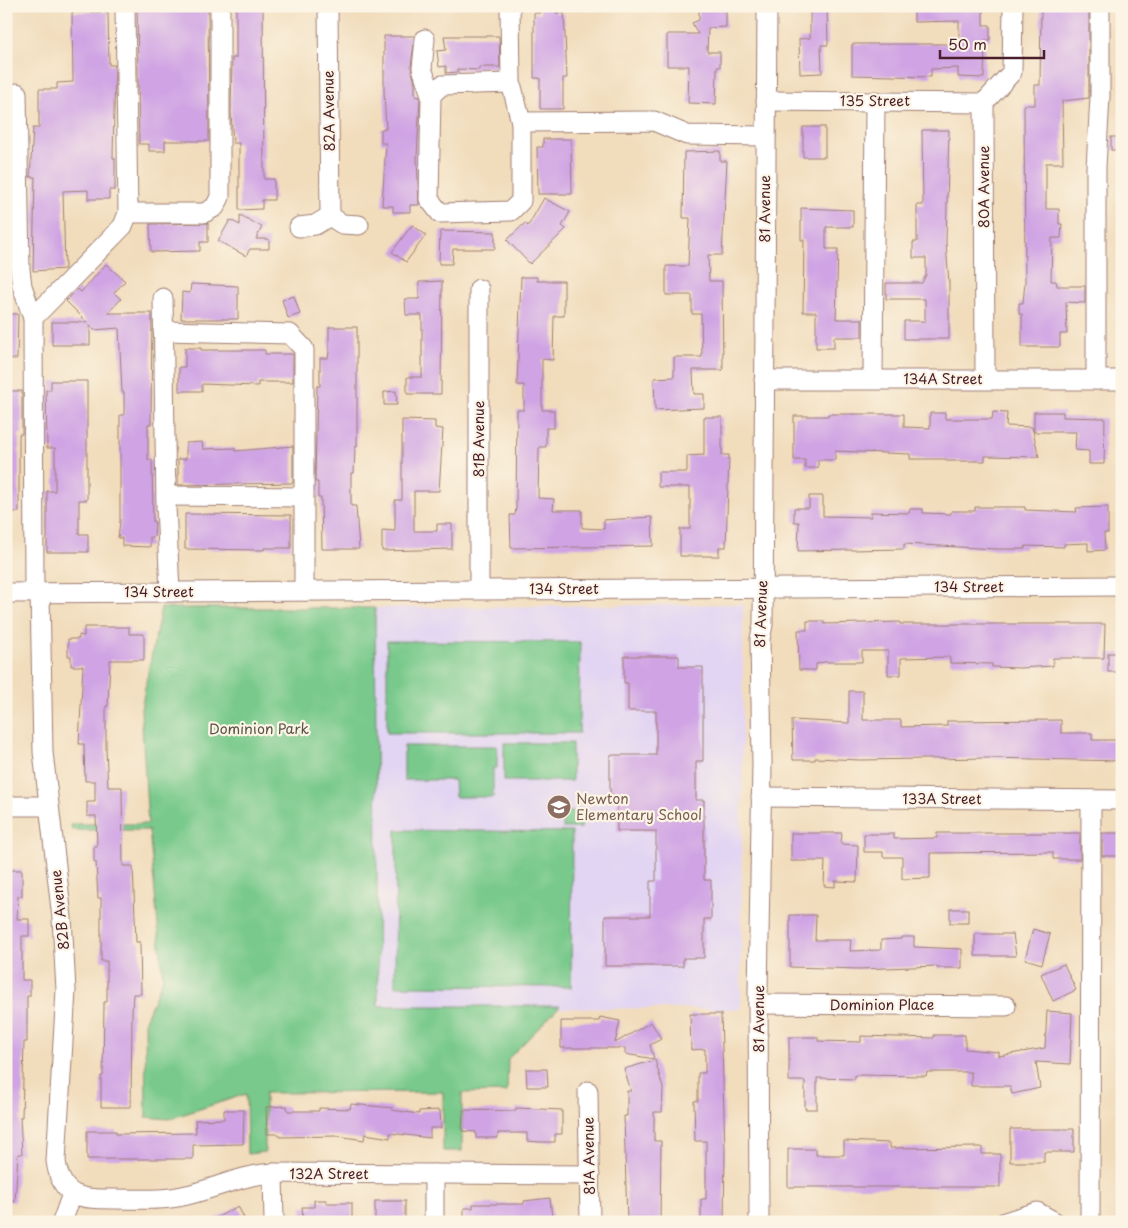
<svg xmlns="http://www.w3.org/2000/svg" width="1128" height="1228" font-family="'Playpen Sans',sans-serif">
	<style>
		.built { fill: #e2d4f3 }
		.green { fill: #78c98b; stroke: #61745b }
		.building { fill: #cfa3e4 }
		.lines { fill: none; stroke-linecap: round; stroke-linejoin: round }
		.minor-casing { stroke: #9e7e73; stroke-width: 21 }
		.minor { stroke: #fff; stroke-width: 19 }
		.labels { text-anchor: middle; stroke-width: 4.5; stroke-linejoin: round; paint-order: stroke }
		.street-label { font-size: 14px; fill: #4a1f2b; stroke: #fcf5e5 }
		.park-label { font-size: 14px; fill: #585248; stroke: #fcf5e5 }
		.education-label { font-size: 14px; fill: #785e54; stroke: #fcf5e5; text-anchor: start }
	</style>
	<rect width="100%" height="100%" fill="#fcf5e5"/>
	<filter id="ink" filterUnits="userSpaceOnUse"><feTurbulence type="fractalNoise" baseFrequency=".02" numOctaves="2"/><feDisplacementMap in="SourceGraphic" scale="10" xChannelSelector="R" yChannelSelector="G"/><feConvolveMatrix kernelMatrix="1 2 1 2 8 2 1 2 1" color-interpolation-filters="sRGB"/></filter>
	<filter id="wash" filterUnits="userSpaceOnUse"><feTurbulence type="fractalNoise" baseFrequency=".0096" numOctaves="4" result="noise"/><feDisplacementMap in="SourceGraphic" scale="20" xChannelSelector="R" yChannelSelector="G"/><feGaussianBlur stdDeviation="1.12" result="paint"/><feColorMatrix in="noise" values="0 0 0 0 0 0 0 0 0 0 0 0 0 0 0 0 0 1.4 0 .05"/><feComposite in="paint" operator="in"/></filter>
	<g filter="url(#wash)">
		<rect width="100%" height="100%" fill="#f1dcbb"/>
		<!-- built -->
		<path class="built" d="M743 604 741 1009 378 1007 375 608Z"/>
		<!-- green -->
		<g class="green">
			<path d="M161 608H375L378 1006H560L508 1059 507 1092 462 1093V1151H443V1092L265 1093V1152L247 1154 246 1094 169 1119 146 1117 145 1020 163 978 149 830H72L71 824H148L141 709Z"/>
			<path d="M387 641 580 642 579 733H387Z"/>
			<rect x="504" y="743" width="68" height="38"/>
			<path d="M404 746H497V768H493V797H455L454 780H404Z"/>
			<rect x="563" y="812" width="18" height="16"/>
			<path d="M396 830 572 832 571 987 395 986Z"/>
		</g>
		<g id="blocks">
			<!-- building -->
			<g class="building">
				<path d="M137 6H208L209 141H165V151H149V144H139Z"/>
				<path d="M236 6H263L264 179H274V200H262V209L239 210V143H233L231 112 232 58H236Z"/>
				<path d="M540 6H556V13H564L567 78H563V109H540V78H534V13H540Z"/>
				<path d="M699 6H726V27L708 28 707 52H720V67H717L716 104 688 103 689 66H667V34H698L692 23 699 20Z"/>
				<path d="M810 6H827L828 45H821L822 73 800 74 799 39 810 38Z"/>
				<path d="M914 6 983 9V25H990V40H985L984 78 958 77V68L931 69V77L852 75V44H959V21L914 22Z"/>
				<path d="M1041 6H1089V98L1062 101 1063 163H1046V209H1059V224H1062L1061 238H1052L1051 281H1056L1057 286H1085V303L1066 302 1067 334H1060V347H1022V314H1019V303H1023L1025 282 1024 105H1035V85H1040Z"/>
				<path d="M72 12H108L109 65H115L113 158H115V190H109V199H88V190L63 191 65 269 33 271 35 177H30L33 128H39V89H57V83L73 82Z"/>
				<path d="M384 36H415L411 67 415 83V96L420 97 417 158 419 205H410V212H393V206H382L386 143H381V129H386L384 91Z"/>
				<path d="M444 36H499L500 67H479V70L457 69 458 72 446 73V66L439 67 437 51 446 50Z"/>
				<rect x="803" y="127" width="22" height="30"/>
				<path d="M922 130H949L946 242 949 284V339H904V321H925V299H886V283H922L926 275V258H913V242H917V205H923Z"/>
				<rect x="1111" y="137" width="11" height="13"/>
				<path d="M543 139H571L572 194H538L537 147H543Z"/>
				<path d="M720 151V161H727L722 255H708L709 281H722L723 370H693L694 394H704V408L655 410 654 378 674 377V357H702L701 314H692V295H666V266H688L690 218H683L684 152Z"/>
				<path d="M544 198 570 212 562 226 566 229 530 264 507 240 525 223 528 226Z"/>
				<path d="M801 208 853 210V227H826V249H838L836 319H862V337H834V348H816V312H803L804 240H801Z"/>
				<path d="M240 215 262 227 256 239H269V249H250L246 256 218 241 230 220 240 225Z"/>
				<path d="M208 223V242H200V251L151 252 150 224Z"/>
				<path d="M412 225 426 235 406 262 392 252Z"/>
				<path d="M440 231 495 232V249H453L452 264H439Z"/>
				<path d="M106 264 125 281 114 293 121 299 108 313H152L151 424H148V460H152L153 522H155L154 537H150V547L122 546V538H118L120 521V415H124V392H122L119 328 94 330 90 325V345H52V322H87L66 301 78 289 81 292Z"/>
				<path d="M521 277H537V281H564V316H554L553 360 542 359V410H554V428H546V447H539L538 498 554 499 553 510H582V528L604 529V520L652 517 653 546 511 548 510 515H515L516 508 517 410H524V385H517Z"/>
				<path d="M442 281 441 394H407V377H422V315H406L405 299H419V282Z"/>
				<path d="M191 284 238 286V319H181L182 292 190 293Z"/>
				<path d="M294 296 300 314 288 318 282 300Z"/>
				<path d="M6 314H18L17 359H6Z"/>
				<path d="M329 327H357V447H355L354 473H351V506H356L359 549H322L321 498H318V482H315L317 386H320V358H328L329 352Z"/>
				<path d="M185 348H201V350H265V354H293V382H258V386L202 384V391H179V367H185Z"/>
				<path d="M51 381H87V500H79V534H88V552H47V491H55V448H47L46 390H51Z"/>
				<path d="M6 391H22V434H19V512H6Z"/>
				<path d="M396 391 397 405H384V392Z"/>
				<path d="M993 412 1007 413 1006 426 1032 427 1039 457 985 456V461H946V459H910V454L835 451V460H818V468H805V460H794V416H828V414H904V427L930 428V413H945V419H992Z"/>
				<path d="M1034 412H1063V417L1105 418 1104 464H1089V451L1075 450 1076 432H1034Z"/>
				<path d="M704 417H722V455H729L726 547H719V556H680V529H690V487H658V472H687V456L704 455Z"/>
				<path d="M402 420 435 421V428L443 429 439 491H414V531H437V524H452V549L382 551V530L395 531V500H402Z"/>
				<path d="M202 442 203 449 235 448V451L293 446V483L178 485V459H186V443Z"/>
				<path d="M809 496H823V516L871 517V512L909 513 910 509H923V513L951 514V511H975V507H1025V510L1077 512 1076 508 1108 507V533H1104L1105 550 1088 551V543L1064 544V547L1025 546V549H996L904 544V549L798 551 799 522H794V508H809Z"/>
				<path d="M185 514 291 515V548H264V550L185 549Z"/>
				<path d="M807 621H824V624L900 622V624H1105L1104 658H1053V666L1020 668 992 667V664L950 663V657L901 658V675H888V651H862V662H824L816 664V670H799L798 630H807Z"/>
				<path d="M84 627H129V634H144V660H110L108 706H106V750L108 787H122L123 866H133L136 942H140L141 994H133L132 1012 131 1107H101V1076H103L104 1002H107V961H101V898H98L96 862H94V846H97L96 816H87V802H95V781H85L84 744H79L83 666H71V656H68V639H79V635L84 636Z"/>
				<rect x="1108" y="653" width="13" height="19"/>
				<path d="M624 656H679V667H703V761H696V800H704V880H711V919H704V958H683V966H605V916H650V881H656V831H617V796H610V755H656V711H628V683H624Z"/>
				<path d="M849 691H863V720H901V727L947 726V721L1061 720V733H1092V740H1122V761L988 758 860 760 815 758V760H793L792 720 849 723Z"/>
				<path d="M791 833H842L841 844 858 845 857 882 835 881V887L824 886 825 861H791Z"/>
				<path d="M937 833H1080V859H1053V852L930 853V878L902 879V857H883V852H864V834H894V839L937 838Z"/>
				<rect x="1102" y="833" width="20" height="23"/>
				<path d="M6 870H22V896H18L17 919H29V936H22V980H30V996H27V1042H24L22 1117H20L22 1154H18L15 1202 6 1201Z"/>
				<rect x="950" y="909" width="18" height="14"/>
				<path d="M790 915H816L815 940H851L850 951 881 950V940L901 939V937H914V947L962 949V968H937V966L860 969 790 967Z"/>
				<path d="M1033 929 1050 934 1042 964 1025 959Z"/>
				<path d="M975 934H1013L1016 956H975Z"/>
				<path d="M1064 964 1076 990 1053 1001 1041 974Z"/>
				<path d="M1047 1011 1072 1013 1070 1064 1036 1062 1040 1088 1012 1094 1010 1086H971V1072H927L926 1076 855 1075V1079L817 1078V1109H805V1081H789V1037H818V1041L861 1042V1036L934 1038V1035H965V1049L999 1052V1056L1045 1048Z"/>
				<path d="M690 1014H721L725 1150 724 1222H701V1199H706V1141H695L694 1101H698V1073H705V1049L691 1050Z"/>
				<path d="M600 1017 620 1021 615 1043 651 1022 661 1039 650 1045 654 1059 625 1054V1048H561V1021H599Z"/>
				<path d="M655 1060 663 1088 662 1112H654V1141H661L660 1222H627L624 1116H627V1091H631L624 1069Z"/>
				<path d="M526 1069H547L548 1087H527Z"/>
				<path d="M351 1104 393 1108 392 1110 419 1114V1111L440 1110 441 1128H430V1138L390 1133V1138L365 1134 364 1140 338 1136 279 1137V1134H267L266 1107 287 1106 288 1111H319V1108L350 1109Z"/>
				<path d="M516 1108 562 1110V1134H555V1142H540L527 1141V1133H498V1138H476V1132L462 1131 463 1110 516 1111Z"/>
				<path d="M224 1110H244L243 1144 193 1145V1159H87V1131H116V1134L196 1133 195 1120 224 1119Z"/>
				<path d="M1010 1129H1074V1152H1044V1162H1010Z"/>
				<path d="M844 1141 890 1143V1148L982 1147V1154H1000V1187H788V1149H816V1155H844Z"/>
				<path d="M550 1198 552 1218 518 1222H464V1208H473V1204H524V1201Z"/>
				<path d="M314 1200H326V1203H352V1222H303L302 1207H314Z"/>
				<rect x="375" y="1201" width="30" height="18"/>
				<path d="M238 1206 246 1222H209Z"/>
			</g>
		</g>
	</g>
	<g filter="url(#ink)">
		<use href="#blocks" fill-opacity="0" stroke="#9e7e73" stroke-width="1"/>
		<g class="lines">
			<defs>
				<g id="minor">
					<path d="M425 39 422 68 431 95 429 199 440 213 511 211 521 201V122L511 83 510 6"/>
					<path d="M17 93 20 269 22 286 33 318 123 226 128 213 125 6"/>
					<path d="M431 95 442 85 511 83"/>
					<path d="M766 101 984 103"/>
					<path d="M521 122 654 121 687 135 766 136"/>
					<path d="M128 213H204L215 207 220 197V6"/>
					<path d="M330 216 342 224 359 225"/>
					<path d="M299 227 315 225 330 216 328 6"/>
					<path d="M163 298 166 506 170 592"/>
					<path d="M33 318 34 593"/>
					<path d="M163 331 290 334 304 349V591"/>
					<path d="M873 379 875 101"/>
					<path d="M985 379 984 103 1012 72 1013 6"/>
					<path d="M764 380H1122"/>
					<path d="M1096 380V167L1100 97V6"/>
					<path d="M166 496 303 497"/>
					<path d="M479 589V289"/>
					<path d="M6 593 1122 586"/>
					<path d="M40 593 43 752 62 918 66 990 56 1161C61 1199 82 1199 114 1199 138 1199 164 1201 187 1195 216 1188 243 1175 273 1173L590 1175"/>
					<path d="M761 797 1122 800"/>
					<path d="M6 806H47"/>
					<path d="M758 1004 1006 1006"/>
					<path d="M588 1091 590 1222"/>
					<path d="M273 1173 274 1222"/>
					<path d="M62 1222 72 1194"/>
					<path d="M434 1222V1174"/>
					<path d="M759 1222 758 993 762 763 760 639 763 625 767 6"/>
					<path d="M1005 1222 1037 1212 1055 1222"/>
					<path d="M1090 1222 1091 800"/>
				</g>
			</defs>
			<!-- minor casing -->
			<use href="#minor" class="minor-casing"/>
			<!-- minor -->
			<use href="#minor" class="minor"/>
		</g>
	</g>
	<!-- icons -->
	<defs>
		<symbol id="school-disc" viewBox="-11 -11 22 22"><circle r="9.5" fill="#8d6e63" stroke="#fcf5e5"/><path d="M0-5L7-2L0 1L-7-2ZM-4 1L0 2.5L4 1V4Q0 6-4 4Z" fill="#fff"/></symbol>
	</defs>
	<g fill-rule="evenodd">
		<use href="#school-disc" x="545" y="793" width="28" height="28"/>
	</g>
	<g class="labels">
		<!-- street labels -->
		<g class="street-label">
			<text x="875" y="106">135 Street</text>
			<text transform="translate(329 111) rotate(-91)" y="5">82A Avenue</text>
			<text transform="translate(984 187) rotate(-90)" y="5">80A Avenue</text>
			<text transform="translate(765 209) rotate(-90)" y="5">81 Avenue</text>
			<text x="943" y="384">134A Street</text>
			<text transform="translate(479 439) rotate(-90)" y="5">81B Avenue</text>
			<text x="969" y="592">134 Street</text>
			<text x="564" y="594">134 Street</text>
			<text x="159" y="597">134 Street</text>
			<text transform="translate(761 614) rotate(-88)" y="5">81 Avenue</text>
			<text x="942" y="804">133A Street</text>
			<text transform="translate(60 910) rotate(-96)" y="5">82B Avenue</text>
			<text x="882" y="1010">Dominion Place</text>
			<text transform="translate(759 1019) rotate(-90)" y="5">81 Avenue</text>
			<text transform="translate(589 1156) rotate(-91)" y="5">81A Avenue</text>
			<text x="329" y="1179">132A Street</text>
		</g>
		<!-- park labels -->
		<g class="park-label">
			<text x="259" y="734">Dominion Park</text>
		</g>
		<!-- education labels -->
		<g class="education-label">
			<text x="576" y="804">Newton<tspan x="576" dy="16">Elementary School</tspan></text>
		</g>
	</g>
	<!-- margin -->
	<rect width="1128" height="1228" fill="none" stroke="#fcf5e5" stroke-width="25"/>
	<!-- scale -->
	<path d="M940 50v8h104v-8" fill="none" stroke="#4a1f2b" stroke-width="2.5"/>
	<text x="948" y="50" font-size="15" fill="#4a1f2b" stroke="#fcf5e5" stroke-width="4" paint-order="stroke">50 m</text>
</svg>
